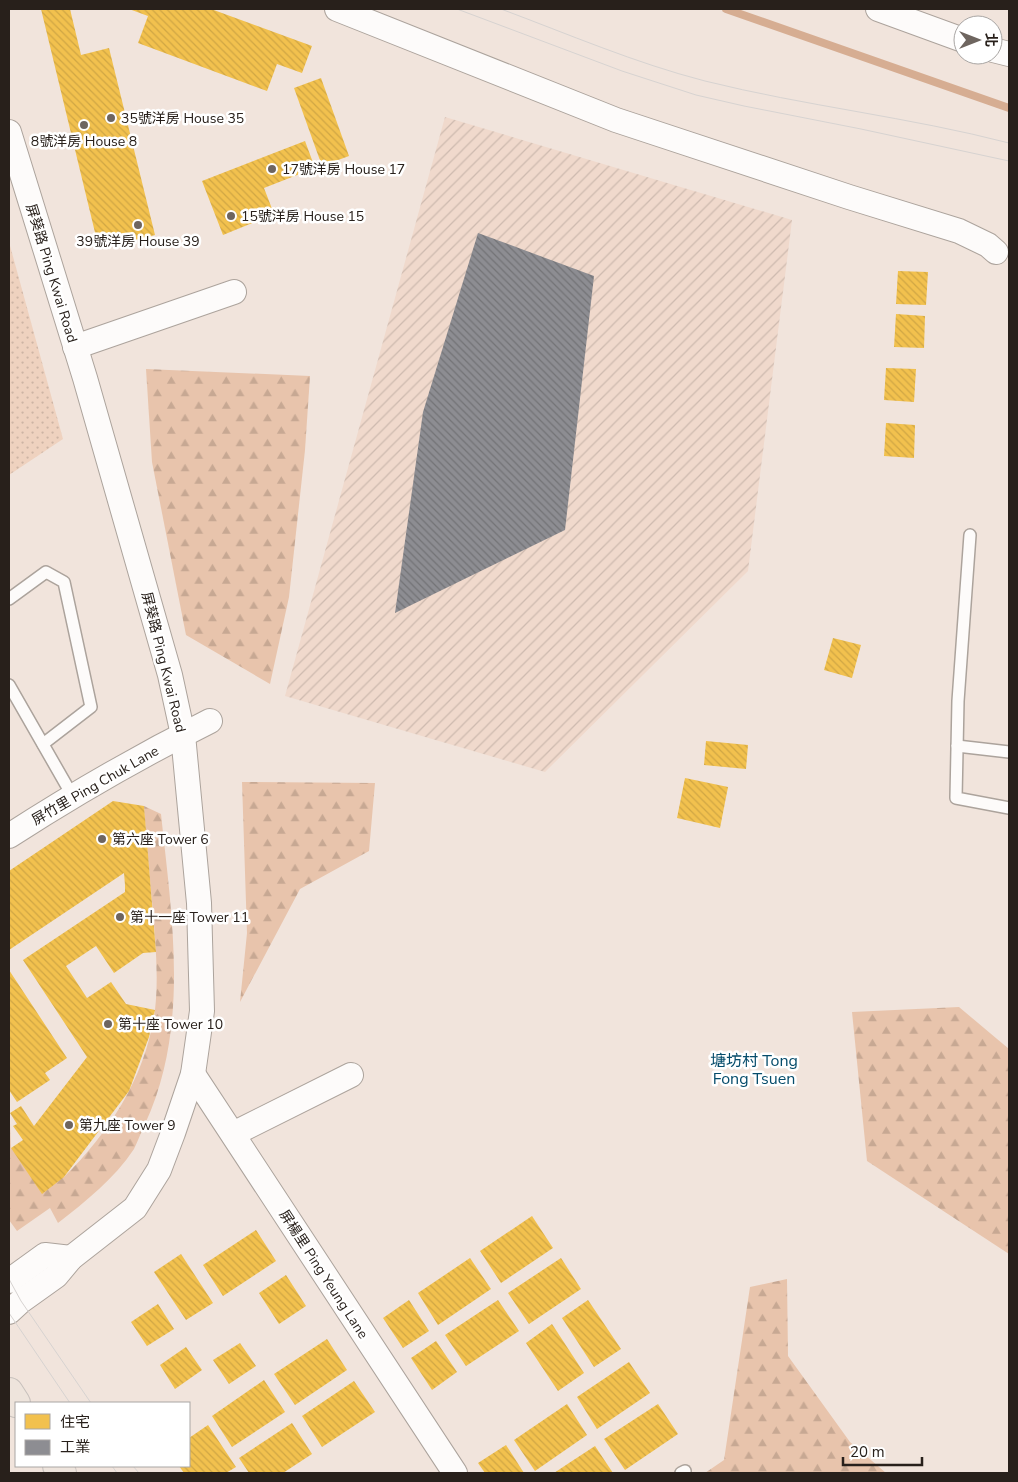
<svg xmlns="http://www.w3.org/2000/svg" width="1018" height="1482" font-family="'Nunito Sans','Noto Sans TC',sans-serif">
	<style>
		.industrial { fill: url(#industrial-furrows) }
		.grass { fill: url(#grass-dots) }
		.forest { fill: url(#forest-firs) }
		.homes { fill: url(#homes-back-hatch) }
		.industry { fill: url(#industry-back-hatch) }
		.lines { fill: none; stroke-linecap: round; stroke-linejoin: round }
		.stream { stroke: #d6ad92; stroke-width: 8 }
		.service-casing { stroke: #aca39c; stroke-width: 14 }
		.minor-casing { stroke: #aca39c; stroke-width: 26 }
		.primary-casing { stroke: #c7c0bc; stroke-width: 30 }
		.service { stroke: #fdfbfa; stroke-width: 11 }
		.minor { stroke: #fdfbfa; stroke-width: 24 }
		.primary { stroke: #eee4dc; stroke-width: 28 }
		.tram { stroke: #d7d3d1; stroke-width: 1 }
		.poi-dot { fill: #6e655f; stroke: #fff; stroke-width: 2 }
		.labels { text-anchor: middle; stroke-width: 5; stroke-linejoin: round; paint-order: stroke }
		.poi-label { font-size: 14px; fill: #28201b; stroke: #fff; text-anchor: start }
		.street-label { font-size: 14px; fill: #28201b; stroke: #fff }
		.quarter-label { font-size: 16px; fill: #064c6b; stroke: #fff }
	</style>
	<defs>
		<pattern id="industrial-furrows" width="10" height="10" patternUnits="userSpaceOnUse" patternTransform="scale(1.25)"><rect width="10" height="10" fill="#f0d9cc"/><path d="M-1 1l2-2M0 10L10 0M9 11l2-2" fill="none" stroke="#cebaaf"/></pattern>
		<pattern id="grass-dots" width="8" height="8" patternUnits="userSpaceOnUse" patternTransform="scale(1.25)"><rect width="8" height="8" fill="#efd2bf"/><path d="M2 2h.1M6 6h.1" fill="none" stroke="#cdb4a4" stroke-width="1.8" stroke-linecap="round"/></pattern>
		<pattern id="forest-firs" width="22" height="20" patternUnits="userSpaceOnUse" patternTransform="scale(1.25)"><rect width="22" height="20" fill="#e8c4ac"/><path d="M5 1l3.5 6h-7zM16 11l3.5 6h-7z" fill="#c7a893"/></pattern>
		<pattern id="homes-back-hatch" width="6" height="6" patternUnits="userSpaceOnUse" patternTransform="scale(1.25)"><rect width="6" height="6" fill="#f2c14e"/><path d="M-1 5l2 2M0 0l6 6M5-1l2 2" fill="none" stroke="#d0a644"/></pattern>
		<pattern id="industry-back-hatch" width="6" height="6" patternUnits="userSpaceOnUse" patternTransform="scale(1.25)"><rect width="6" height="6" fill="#8d8d92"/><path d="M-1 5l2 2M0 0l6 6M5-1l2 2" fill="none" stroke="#737376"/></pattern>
	</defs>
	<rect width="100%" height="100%" fill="#f1e4dc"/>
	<!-- industrial -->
	<path class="industrial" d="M445 117 792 220 748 571 545 772 285 696Z"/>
	<!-- grass -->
	<path class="grass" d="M9 242 63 439 9 475Z"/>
	<!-- forest -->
	<g class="forest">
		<path d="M146 369 310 376 305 450 289 597 270 684 186 635 152 462Z"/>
		<path d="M242 782 375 783 369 851 300 889 240 1002 247 933Z"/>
		<path d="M144 806 161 814C172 918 190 1027 145 1124 141 1132 138 1141 134 1149 114 1179 86 1201 58 1223L50 1208 17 1231 9 1220V1097L11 1148 64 1177C110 1132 146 1076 155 1010 159 974 155 937 152 901 149 869 146 838 144 806Z"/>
		<path d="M959 1007 1009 1049V1254L867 1161 852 1012Z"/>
		<path d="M787 1279 788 1356 850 1442 886 1473H705L724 1460 750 1287Z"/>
	</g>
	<!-- homes -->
	<g class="homes">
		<path d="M41 9H70L81 55 109 48 155 235 99 249Z"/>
		<path d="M129 9H211L312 46 302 73 277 64 267 91 138 43 148 16Z"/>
		<path d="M321 78 349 156 322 166 294 88Z"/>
		<path d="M305 141 315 168 264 188 274 214 223 235 202 181Z"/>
		<path d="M898 271 928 272 926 305 896 304Z"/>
		<path d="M896 314 925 316 924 348 894 347Z"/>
		<path d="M886 368 916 369 914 402 884 400Z"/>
		<path d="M886 423 915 425 914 458 884 456Z"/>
		<path d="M833 638 861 645 852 678 824 670Z"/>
		<path d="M706 741 748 745 746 769 704 765Z"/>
		<path d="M685 778 728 787 720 828 677 818Z"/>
		<path d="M113 801 144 806 156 952 143 953 114 973 96 946 66 966 87 998 111 982 126 1004 155 1010 149 1037 129 1091 64 1177 42 1194 11 1148 23 1140 13 1126 17 1124 10 1113 21 1106 34 1126 87 1057 23 960 125 892V885L124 873 9 950V871Z"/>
		<path d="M9 970 67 1058 45 1073 50 1080 17 1102 9 1090Z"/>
		<path d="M532 1216 553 1248 501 1283 480 1251Z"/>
		<path d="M256 1230 276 1261 223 1296 203 1265Z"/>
		<path d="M181 1254 213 1303 186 1320 154 1272Z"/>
		<path d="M470 1258 491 1289 438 1325 418 1293Z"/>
		<path d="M561 1258 581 1289 529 1324 508 1293Z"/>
		<path d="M286 1275 306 1306 279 1324 259 1293Z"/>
		<path d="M409 1300 429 1331 403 1348 383 1318Z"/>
		<path d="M498 1300 519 1331 466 1366 445 1335Z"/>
		<path d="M588 1300 621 1349 594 1367 562 1318Z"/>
		<path d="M158 1304 174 1329 147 1346 131 1322Z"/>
		<path d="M552 1324 584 1373 558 1391 526 1343Z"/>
		<path d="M327 1339 347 1370 295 1405 274 1374Z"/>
		<path d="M436 1341 457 1372 432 1390 411 1358Z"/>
		<path d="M240 1343 256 1366 229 1384 213 1360Z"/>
		<path d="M186 1347 202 1370 175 1389 160 1365Z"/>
		<path d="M629 1362 650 1393 597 1429 577 1397Z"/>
		<path d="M264 1380 285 1412 232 1447 212 1416Z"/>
		<path d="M354 1381 375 1412 322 1447 302 1416Z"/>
		<path d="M567 1404 587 1435 535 1471 514 1440Z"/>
		<path d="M658 1404 678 1434 625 1470 604 1439Z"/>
		<path d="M292 1423 312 1454 283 1473H249L239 1458Z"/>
		<path d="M208 1425 236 1467 226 1473H184L179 1466H189V1438Z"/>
		<path d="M506 1445 524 1473H485L478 1463Z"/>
		<path d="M595 1446 613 1473H554L569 1463Z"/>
	</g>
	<!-- industry -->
	<path class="industry" d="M478 233 594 276 565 530 395 613 423 412Z"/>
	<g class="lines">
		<!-- stream -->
		<path class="stream" d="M726 9 1009 108"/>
		<defs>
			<g id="service">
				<path d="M970 535 958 701 956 798 1009 808"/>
				<path d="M9 599 46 572 64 582 91 707 43 744"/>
				<path d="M9 685 72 795"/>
				<path d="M957 746 1009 752"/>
				<path d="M681 1473 685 1471"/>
			</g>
			<g id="minor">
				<path d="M337 9 616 120 849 197 959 231 988 245 996 252"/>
				<path d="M878 9 963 40"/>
				<path d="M993 50 1009 54"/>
				<path d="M9 132 85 378 170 675 183 735 199 903 202 1011 193 1074 173 1133 159 1170 135 1208 71 1258 56 1276 21 1301 9 1312"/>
				<path d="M75 347 234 292"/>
				<path d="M9 836C74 794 140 756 210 721"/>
				<path d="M193 1074 455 1473"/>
				<path d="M233 1134 351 1075"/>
				<path d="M9 1281 45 1255 71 1258"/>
			</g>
			<g id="primary">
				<path d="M9 1392 16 1403"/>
				<path d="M57 1466 62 1473"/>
			</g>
		</defs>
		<!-- service casing -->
		<use href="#service" class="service-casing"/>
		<!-- minor casing -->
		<use href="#minor" class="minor-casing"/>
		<!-- primary casing -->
		<use href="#primary" class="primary-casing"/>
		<!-- service -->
		<use href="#service" class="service"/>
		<!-- minor -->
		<use href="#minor" class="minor"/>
		<!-- primary -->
		<use href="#primary" class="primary"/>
		<!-- tram -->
		<g class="tram">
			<path d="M457 9 622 71 696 95 744 106 861 129 1009 161"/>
			<path d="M501 9C568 34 635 63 705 81 805 106 909 117 1009 143"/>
			<path d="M9 1279 21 1301 91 1403"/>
			<path d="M9 1313 70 1403"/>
			<path d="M112 1466 117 1473"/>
			<path d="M133 1466 139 1473"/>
		</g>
	</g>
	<!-- markers -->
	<g class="poi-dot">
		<circle cx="111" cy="118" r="5"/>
		<circle cx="84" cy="125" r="5"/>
		<circle cx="272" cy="169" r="5"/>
		<circle cx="231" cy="216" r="5"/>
		<circle cx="138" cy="225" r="5"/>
		<circle cx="102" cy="839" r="5"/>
		<circle cx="120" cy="917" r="5"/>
		<circle cx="108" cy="1024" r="5"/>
		<circle cx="69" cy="1125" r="5"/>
	</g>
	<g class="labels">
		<!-- poi labels -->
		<g class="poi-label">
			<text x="121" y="123">35號洋房 House 35</text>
			<text x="84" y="146" text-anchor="middle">8號洋房 House 8</text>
			<text x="282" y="174">17號洋房 House 17</text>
			<text x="241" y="221">15號洋房 House 15</text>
			<text x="138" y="246" text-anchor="middle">39號洋房 House 39</text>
			<text x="112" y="844">第六座 Tower 6</text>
			<text x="130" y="922">第十一座 Tower 11</text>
			<text x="118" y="1029">第十座 Tower 10</text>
			<text x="79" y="1130">第九座 Tower 9</text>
		</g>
		<!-- street labels -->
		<g class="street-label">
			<text transform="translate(52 273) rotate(73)" y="5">屏葵路 Ping Kwai Road</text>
			<text transform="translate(164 662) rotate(76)" y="5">屏葵路 Ping Kwai Road</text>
			<text transform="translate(95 785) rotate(-30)" y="5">屏竹里 Ping Chuk Lane</text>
			<text transform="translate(324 1274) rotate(57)" y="5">屏楊里 Ping Yeung Lane</text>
		</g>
		<!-- quarter labels -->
		<g class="quarter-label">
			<text x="754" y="1066">塘坊村 Tong<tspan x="754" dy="18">Fong Tsuen</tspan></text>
		</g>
	</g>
	<!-- border -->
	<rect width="1018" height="1482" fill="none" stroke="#28201b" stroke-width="20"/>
	<!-- legend -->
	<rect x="15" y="1402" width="175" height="65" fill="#ffffff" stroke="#a9a6a4"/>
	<rect x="25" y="1414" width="25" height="15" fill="#f2c14e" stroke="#a9a6a4"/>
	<text x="60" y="1427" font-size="15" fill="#28201b">住宅</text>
	<rect x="25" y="1440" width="25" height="15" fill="#8d8d92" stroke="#a9a6a4"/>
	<text x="60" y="1452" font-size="15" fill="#28201b">工業</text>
	<!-- north arrow -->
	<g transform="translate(978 40) rotate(90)"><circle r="24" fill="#ffffff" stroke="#a9a6a4"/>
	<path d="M0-4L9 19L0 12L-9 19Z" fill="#6e655f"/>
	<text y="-8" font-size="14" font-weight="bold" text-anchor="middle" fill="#28201b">北</text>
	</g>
	<!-- scale -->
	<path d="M843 1457v8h79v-8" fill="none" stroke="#28201b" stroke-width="2.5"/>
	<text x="850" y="1457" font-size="15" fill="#28201b" stroke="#ffffff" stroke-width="4" paint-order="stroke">20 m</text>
</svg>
